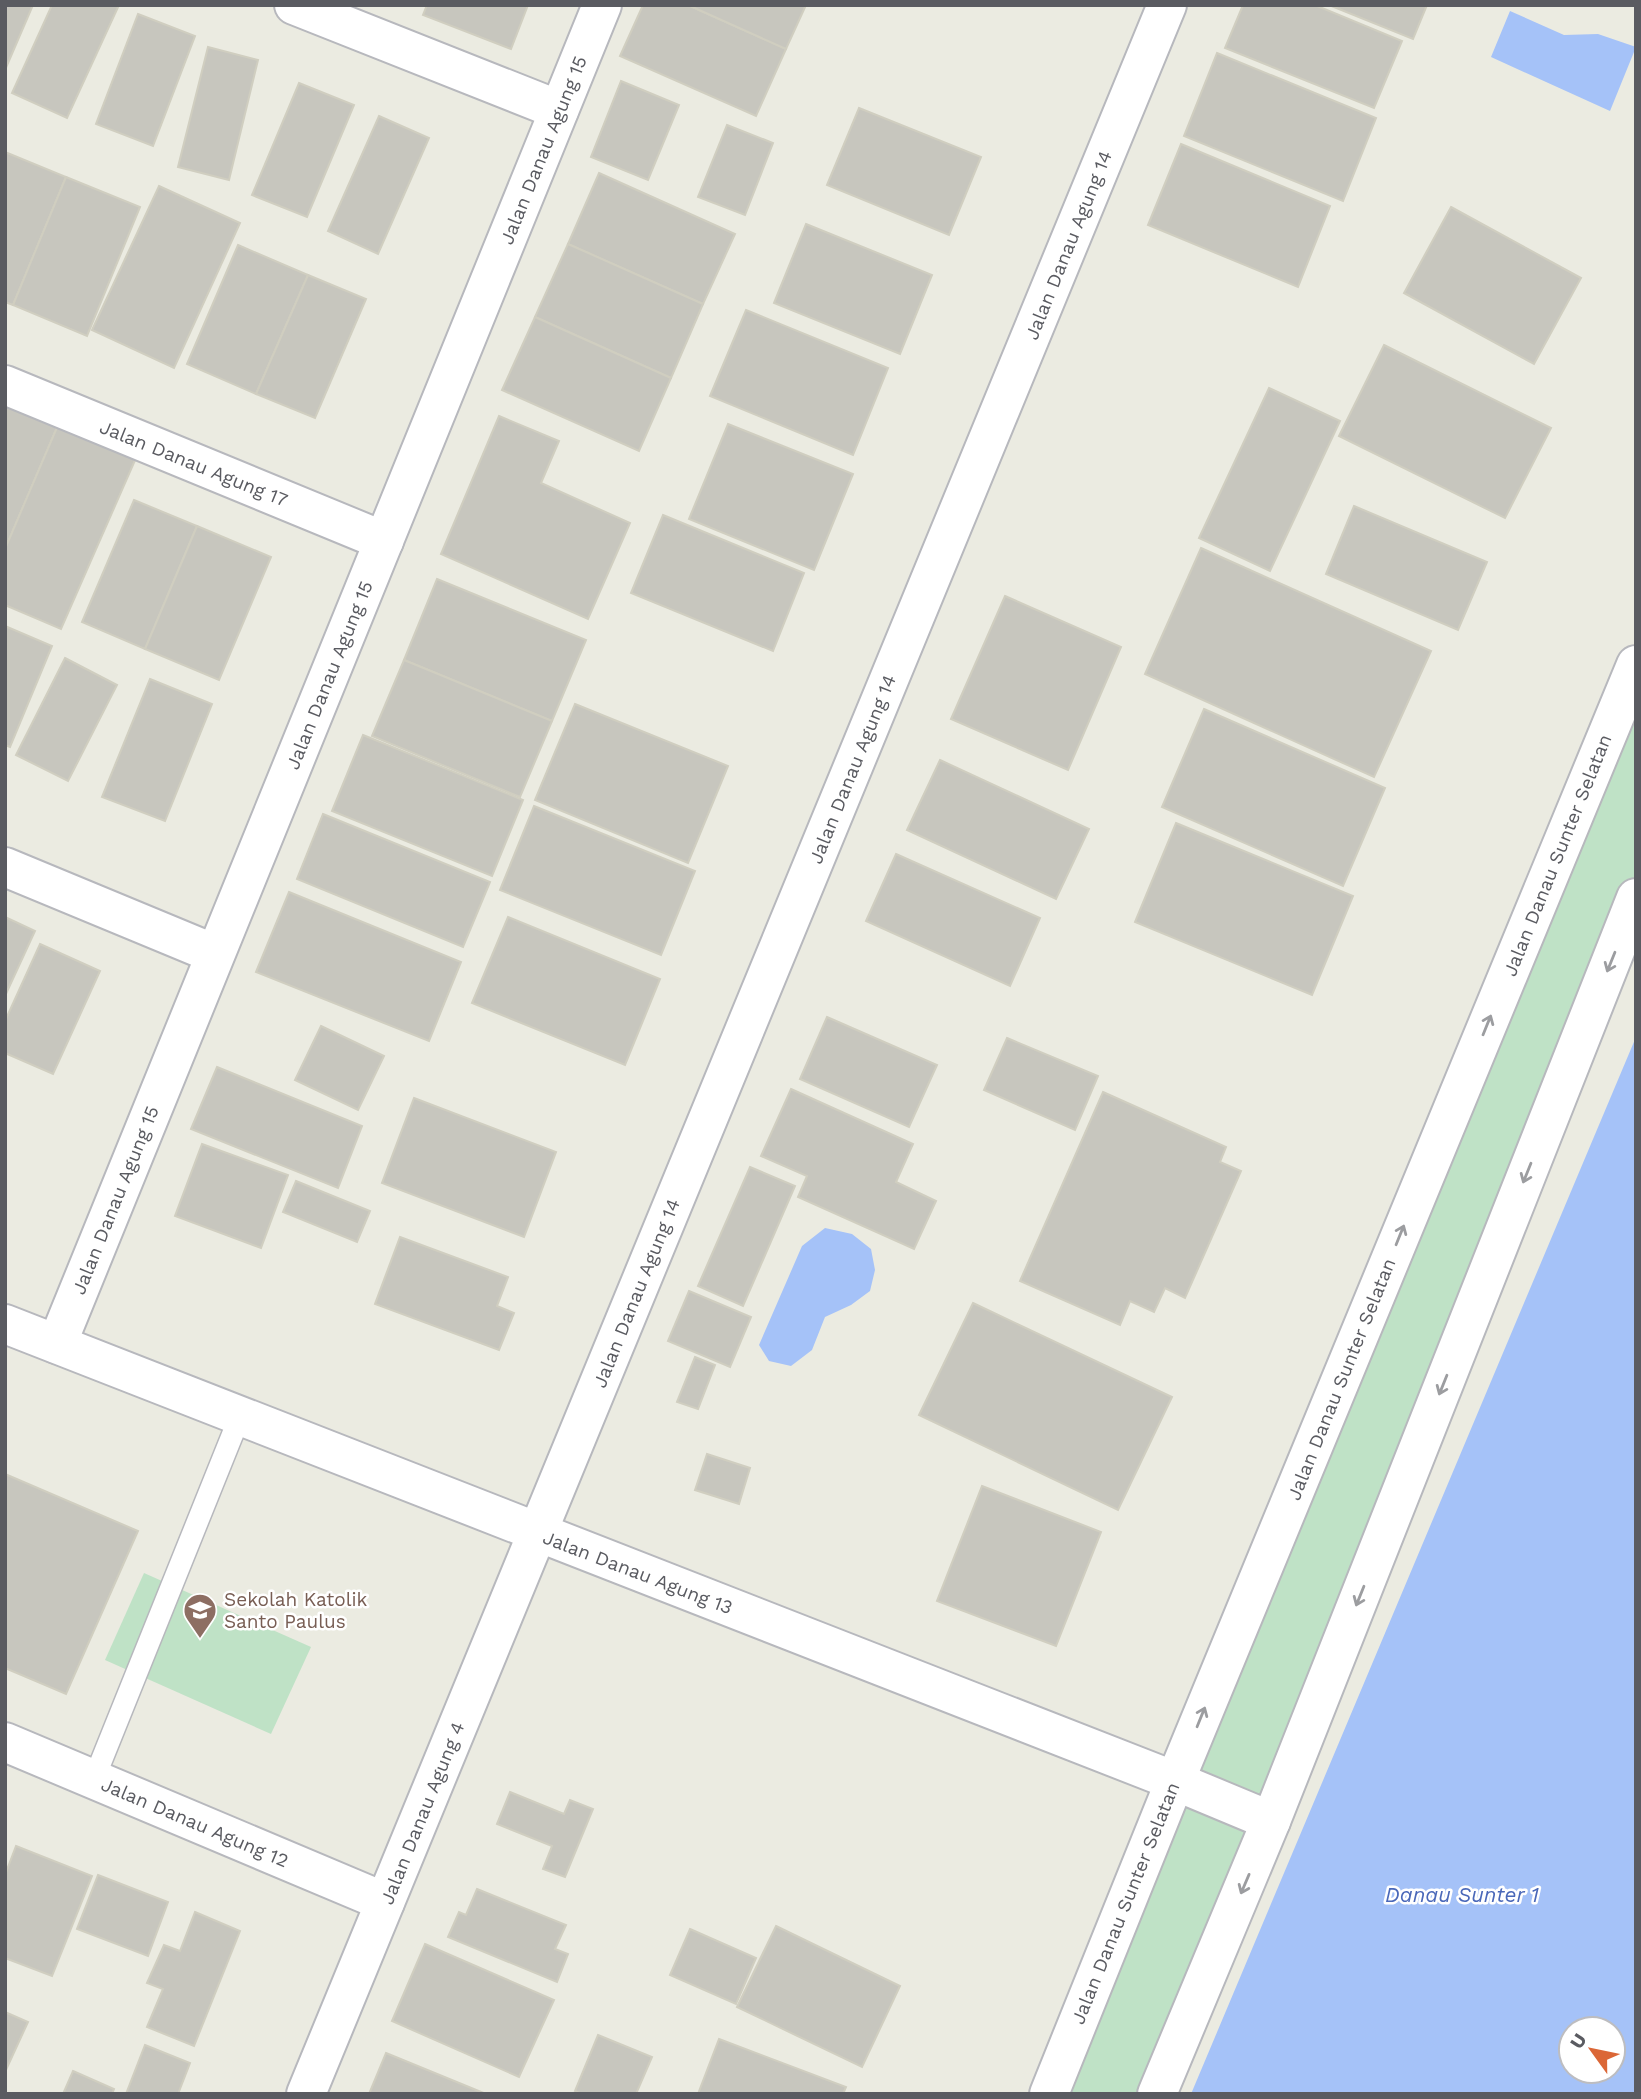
<svg xmlns="http://www.w3.org/2000/svg" width="1641" height="2099" font-family="'Work Sans',sans-serif">
	<style>
		.green { fill: #bfe2c6 }
		.water { fill: #a5c2f8; fill-rule: evenodd }
		.building { fill: #c7c6be; stroke: #d0cec0; stroke-width: 2 }
		.lines { fill: none; stroke-linecap: round; stroke-linejoin: round }
		.service-casing { stroke: #b7b8bd; stroke-width: 24 }
		.minor-casing { stroke: #b7b8bd; stroke-width: 42 }
		.tertiary-casing { stroke: #b7b8bd; stroke-width: 42 }
		.service { stroke: #fff; stroke-width: 21 }
		.minor { stroke: #fff; stroke-width: 38 }
		.tertiary { stroke: #fff; stroke-width: 38 }
		.oneway { stroke: #9c9da0 }
		.labels { text-anchor: middle; stroke-width: 5; stroke-linejoin: round; paint-order: stroke }
		.street-label { font-size: 19px; fill: #5a5b61; stroke: #fff }
		.education-label { font-size: 19px; fill: #785e54; stroke: #fff; text-anchor: start }
		.water-label { font-size: 21px; font-style: italic; fill: #4a68b9; stroke: #fff }
	</style>
	<rect width="100%" height="100%" fill="#ebebe1"/>
	<!-- green -->
	<g class="green">
		<path d="M1636 664V898L1156 2094H1049Z"/>
		<path d="M144 1573 311 1647 271 1734 105 1660Z"/>
	</g>
	<!-- water -->
	<g class="water">
		<path d="M1510 11 1564 35 1598 34 1636 47 1610 111 1491 57Z"/>
		<path d="M1636 1037V2094H1191ZM1571 2029H1613V2071H1571Z"/>
		<path d="M825 1228 852 1234 871 1249 875 1270 870 1291 851 1305 825 1317 812 1350 791 1366 769 1361 759 1345 802 1246Z"/>
	</g>
	<!-- building -->
	<g class="building">
		<path d="M5 5H33L5 70Z"/>
		<path d="M52 5H119L67 118 12 93Z"/>
		<path d="M427 5H528L511 49 423 15Z"/>
		<path d="M643 5H688L786 49 756 116 620 56Z"/>
		<path d="M688 5H806L786 49Z"/>
		<path d="M1243 5H1315L1402 41 1374 108 1225 48Z"/>
		<path d="M1329 5H1427L1413 39Z"/>
		<path d="M138 14 195 36 153 146 96 124Z"/>
		<path d="M208 47 258 60 229 180 178 167Z"/>
		<path d="M1217 53 1376 118 1343 201 1184 136Z"/>
		<path d="M621 81 679 105 648 180 591 157Z"/>
		<path d="M299 83 354 105 307 217 252 195Z"/>
		<path d="M859 108 981 157 949 235 827 185Z"/>
		<path d="M379 116 429 138 378 254 328 231Z"/>
		<path d="M727 125 773 143 745 215 698 197Z"/>
		<path d="M1181 144 1330 206 1298 287 1148 225Z"/>
		<path d="M5 152 66 177 13 305 5 302Z"/>
		<path d="M599 173 735 234 703 304 568 244Z"/>
		<path d="M66 177 140 207 87 336 13 305Z"/>
		<path d="M159 186 240 223 174 368 92 330Z"/>
		<path d="M1451 207 1581 278 1534 364 1404 293Z"/>
		<path d="M806 224 932 275 900 354 774 303Z"/>
		<path d="M568 244 703 304 671 378 535 317Z"/>
		<path d="M238 245 308 275 256 394 187 364Z"/>
		<path d="M308 275 366 299 315 418 256 394Z"/>
		<path d="M746 310 888 368 853 455 710 396Z"/>
		<path d="M535 317 671 378 639 451 502 390Z"/>
		<path d="M1384 345 1551 428 1505 518 1339 436Z"/>
		<path d="M1269 388 1340 421 1270 571 1199 538Z"/>
		<path d="M5 402 58 425 5 549Z"/>
		<path d="M499 416 559 441 541 483 630 523 588 619 441 554Z"/>
		<path d="M728 424 853 474 814 570 689 519Z"/>
		<path d="M58 425 136 458 61 629 5 605V549Z"/>
		<path d="M134 500 197 526 145 649 82 622Z"/>
		<path d="M1354 506 1487 562 1458 630 1326 574Z"/>
		<path d="M663 515 804 573 773 651 631 593Z"/>
		<path d="M197 526 271 557 219 680 145 649Z"/>
		<path d="M1201 548 1431 651 1374 777 1145 674Z"/>
		<path d="M437 579 586 640 552 721 404 660Z"/>
		<path d="M1005 596 1121 647 1068 770 951 719Z"/>
		<path d="M5 626 52 646 10 747 5 745Z"/>
		<path d="M65 658 117 685 68 781 16 755Z"/>
		<path d="M404 660 552 721 520 797 372 736Z"/>
		<path d="M150 679 212 704 165 821 102 797Z"/>
		<path d="M575 704 728 766 688 863 535 800Z"/>
		<path d="M1204 709 1385 788 1343 886 1162 807Z"/>
		<path d="M363 735 523 800 492 876 332 811Z"/>
		<path d="M940 760 1089 829 1056 899 907 830Z"/>
		<path d="M534 806 695 871 661 955 500 890Z"/>
		<path d="M323 814 490 882 463 947 297 879Z"/>
		<path d="M1176 823 1353 896 1312 995 1135 922Z"/>
		<path d="M896 854 1040 918 1010 986 866 921Z"/>
		<path d="M289 892 461 962 429 1041 256 972Z"/>
		<path d="M5 917 35 931 5 996Z"/>
		<path d="M508 917 660 979 625 1065 472 1003Z"/>
		<path d="M40 944 100 971 53 1074 5 1053V1021Z"/>
		<path d="M827 1017 937 1065 909 1127 800 1079Z"/>
		<path d="M321 1026 384 1056 358 1110 295 1080Z"/>
		<path d="M1007 1038 1098 1076 1075 1130 984 1090Z"/>
		<path d="M217 1067 362 1126 338 1188 191 1129Z"/>
		<path d="M791 1089 913 1144 896 1182 936 1201 914 1249 798 1197 807 1176 761 1156Z"/>
		<path d="M1103 1092 1226 1147 1220 1162 1241 1171 1185 1298 1165 1288 1154 1312 1130 1301 1120 1325 1020 1281Z"/>
		<path d="M414 1098 556 1152 524 1237 382 1183Z"/>
		<path d="M202 1144 288 1175 261 1248 175 1216Z"/>
		<path d="M750 1167 795 1186 743 1306 698 1286Z"/>
		<path d="M296 1181 370 1211 357 1242 283 1212Z"/>
		<path d="M400 1237 508 1277 497 1306 514 1313 499 1350 375 1304Z"/>
		<path d="M689 1291 751 1317 730 1367 668 1341Z"/>
		<path d="M973 1303 1172 1397 1118 1510 919 1415Z"/>
		<path d="M695 1357 715 1365 698 1409 677 1402Z"/>
		<path d="M707 1454 750 1468 739 1504 695 1490Z"/>
		<path d="M5 1474 138 1531 66 1694 5 1668Z"/>
		<path d="M982 1486 1101 1532 1056 1646 937 1601Z"/>
		<path d="M510 1792 564 1814 570 1800 593 1809 565 1877 543 1869 552 1846 497 1824Z"/>
		<path d="M16 1846 92 1876 52 1976 5 1958V1875Z"/>
		<path d="M98 1875 168 1902 148 1956 77 1929Z"/>
		<path d="M477 1889 566 1925 555 1949 568 1954 557 1982 448 1937 459 1912 466 1915Z"/>
		<path d="M195 1912 240 1931 194 2046 147 2027 163 1989 147 1983 164 1945 180 1951Z"/>
		<path d="M776 1926 900 1986 862 2067 737 2007Z"/>
		<path d="M690 1929 756 1958 736 2004 670 1975Z"/>
		<path d="M425 1944 554 2000 519 2077 392 2021Z"/>
		<path d="M5 2012 28 2022 5 2072Z"/>
		<path d="M598 2035 652 2057 636 2094H582L575 2091Z"/>
		<path d="M719 2039 846 2087 843 2094H698Z"/>
		<path d="M145 2045 190 2063 178 2094H126Z"/>
		<path d="M386 2053 486 2094H369Z"/>
		<path d="M73 2071 114 2089 112 2094H63Z"/>
	</g>
	<g class="lines">
		<defs>
			<path id="service" d="M94 1779 240 1416"/>
			<g id="minor">
				<path d="M294 5 559 110"/>
				<path d="M5 385 384 541"/>
				<path d="M5 867 215 954"/>
				<path d="M5 1324 1175 1781 1271 1821"/>
				<path d="M57 1344 602 5"/>
				<path d="M5 1742 385 1902"/>
				<path d="M306 2094 1167 5"/>
			</g>
			<g id="tertiary">
				<path d="M1049 2094 1175 1781 1636 665"/>
				<path d="M1157 2094 1271 1821 1636 898"/>
			</g>
		</defs>
		<!-- service casing -->
		<use href="#service" class="service-casing"/>
		<!-- minor casing -->
		<use href="#minor" class="minor-casing"/>
		<!-- tertiary casing -->
		<use href="#tertiary" class="tertiary-casing"/>
		<!-- service -->
		<use href="#service" class="service"/>
		<!-- minor -->
		<use href="#minor" class="minor"/>
		<!-- tertiary -->
		<use href="#tertiary" class="tertiary"/>
	</g>
	<!-- one-way arrows -->
	<defs><path id="oneway-shaft" d="M-6 0H5M1.5-3L5.5 0L1.5 3" fill="none" stroke-width="1.6" stroke-linecap="round" stroke-linejoin="round" transform="scale(1.75)"/></defs>
	<g class="oneway">
		<use href="#oneway-shaft" transform="translate(1611 962) rotate(112)"/>
		<use href="#oneway-shaft" transform="translate(1487 1025) rotate(-68)"/>
		<use href="#oneway-shaft" transform="translate(1527 1173) rotate(112)"/>
		<use href="#oneway-shaft" transform="translate(1400 1235) rotate(-68)"/>
		<use href="#oneway-shaft" transform="translate(1443 1385) rotate(112)"/>
		<use href="#oneway-shaft" transform="translate(1360 1596) rotate(112)"/>
		<use href="#oneway-shaft" transform="translate(1201 1717) rotate(-68)"/>
		<use href="#oneway-shaft" transform="translate(1245 1884) rotate(113)"/>
	</g>
	<!-- icons -->
	<defs>
		<symbol id="school-pin" viewBox="-11 -11 22 30"><path d="M0 17L-7.5 6A9.5 9.5 0 1 1 7.5 6Z" fill="#8d6e63" stroke="#fff"/><path d="M0-5L7-2L0 1L-7-2ZM-4 1L0 2.5L4 1V4Q0 6-4 4Z" fill="#fff"/></symbol>
	</defs>
	<g fill-rule="evenodd">
		<use href="#school-pin" x="181" y="1591" width="38" height="52"/>
	</g>
	<g class="labels">
		<!-- street labels -->
		<g class="street-label">
			<text transform="translate(543 150) rotate(-68)" y="7">Jalan Danau Agung 15</text>
			<text transform="translate(1068 245) rotate(-68)" y="7">Jalan Danau Agung 14</text>
			<text transform="translate(194 463) rotate(22)" y="7">Jalan Danau Agung 17</text>
			<text transform="translate(329 675) rotate(-68)" y="7">Jalan Danau Agung 15</text>
			<text transform="translate(852 769) rotate(-68)" y="7">Jalan Danau Agung 14</text>
			<text transform="translate(1557 855) rotate(-68)" y="7">Jalan Danau Sunter Selatan</text>
			<text transform="translate(115 1200) rotate(-68)" y="7">Jalan Danau Agung 15</text>
			<text transform="translate(636 1293) rotate(-68)" y="7">Jalan Danau Agung 14</text>
			<text transform="translate(1341 1379) rotate(-68)" y="7">Jalan Danau Sunter Selatan</text>
			<text transform="translate(638 1572) rotate(21)" y="7">Jalan Danau Agung 13</text>
			<text transform="translate(422 1813) rotate(-68)" y="7">Jalan Danau Agung 4</text>
			<text transform="translate(195 1822) rotate(23)" y="7">Jalan Danau Agung 12</text>
			<text transform="translate(1125 1903) rotate(-68)" y="7">Jalan Danau Sunter Selatan</text>
		</g>
		<!-- education labels -->
		<g class="education-label">
			<text x="224" y="1606">Sekolah Katolik<tspan x="224" dy="22">Santo Paulus</tspan></text>
		</g>
		<!-- water labels -->
		<g class="water-label">
			<text x="1462" y="1902">Danau Sunter 1</text>
		</g>
	</g>
	<!-- border -->
	<rect width="1641" height="2099" fill="none" stroke="#5a5b61" stroke-width="14"/>
	<!-- north arrow -->
	<g transform="translate(1592 2050) rotate(303)"><circle r="33" fill="#ffffff" stroke="#bdbdc0" stroke-width="2"/>
	<path d="M0-5L12 26L0 18L-12 26Z" fill="#db6737"/>
	<text y="-10" font-size="19" font-weight="bold" text-anchor="middle" fill="#5a5b61">U</text>
	</g>
</svg>
